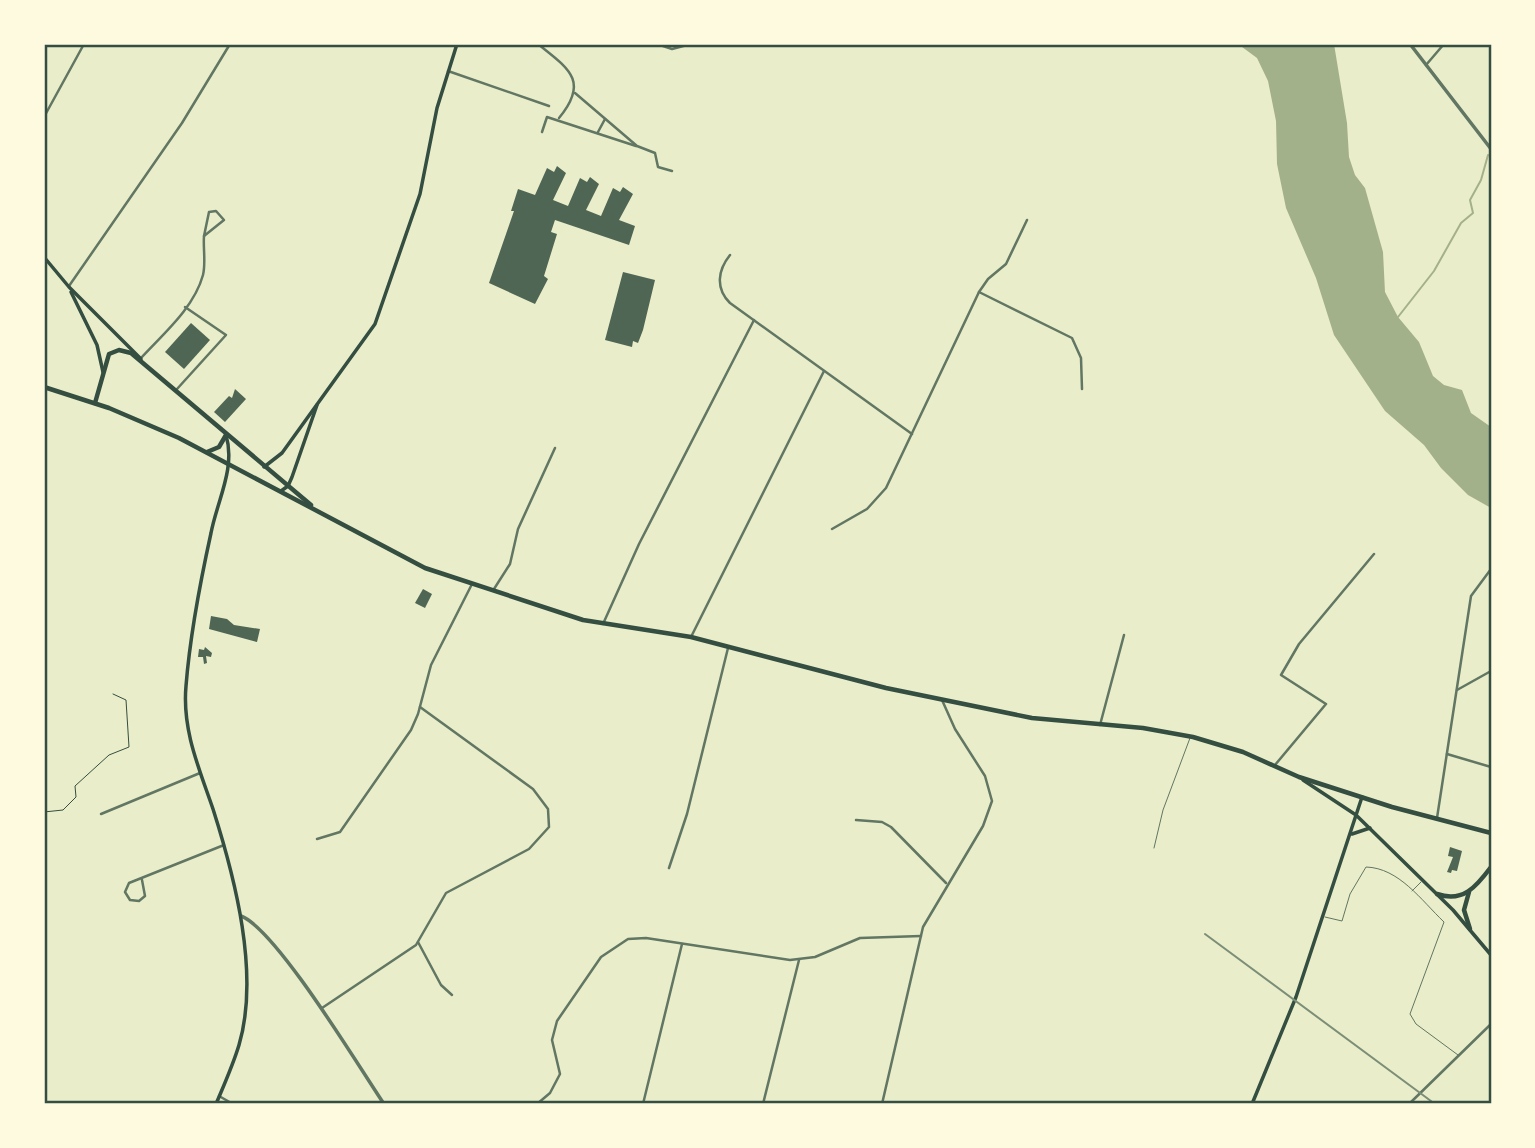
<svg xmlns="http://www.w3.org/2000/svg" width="1535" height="1148" font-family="'Work Sans',sans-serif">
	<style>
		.water { fill: #a3b18a }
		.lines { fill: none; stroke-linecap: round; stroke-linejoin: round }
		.stream { stroke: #a3b18a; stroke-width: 2 }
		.building { fill: #4f6655 }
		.path { stroke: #344e41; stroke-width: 1 }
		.service { stroke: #617663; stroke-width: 1 }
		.minor { stroke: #617663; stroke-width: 2.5 }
		.tertiary { stroke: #617663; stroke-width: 3.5 }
		.secondary { stroke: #344e41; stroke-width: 3.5 }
		.primary { stroke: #344e41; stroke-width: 4.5 }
		.rail { stroke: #7c8e77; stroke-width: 2 }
		.neatline { fill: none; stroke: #344e41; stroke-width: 2.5 }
	</style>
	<rect width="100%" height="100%" fill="#e9edc9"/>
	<!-- water -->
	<path class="water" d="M1238 44H1334L1347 123 1349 157 1355 175 1365 188 1383 252 1385 292 1398 317 1419 342 1433 376 1444 385 1462 390 1471 413 1491 427V508L1468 495 1441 468 1424 445 1385 411 1334 335 1316 278 1286 208 1277 164 1276 121 1268 81 1257 58Z"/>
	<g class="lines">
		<!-- stream -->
		<path class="stream" d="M1398 317 1434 271 1461 223 1473 213 1470 200 1481 180 1488 155"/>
	</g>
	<!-- building -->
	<g class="building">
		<path d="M557 166 566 173 553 200 568 206 580 178 587 182 590 177 599 184 586 210 601 216 613 188 620 192 623 187 633 194 619 220 635 226 629 245 555 220 551 232 557 234 544 276 548 279 535 304 489 283 514 211H511L518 189 535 195 547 168 554 172Z"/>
		<path d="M623 272 655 280 643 330 638 343 633 341 632 347 605 340Z"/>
		<path d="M191 323 210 340 184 369 165 352Z"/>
		<path d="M235 389 246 399 225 422 214 412 229 396 232 398Z"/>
		<path d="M423 589 432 594 425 608 415 603Z"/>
		<path d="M211 616 227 619 234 625 260 629 257 642 209 629Z"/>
		<path d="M205 647 212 653 211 657 206 656 207 663 204 664 203 657H198L199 649 204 650Z"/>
		<path d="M1450 847 1462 851 1457 871 1452 870 1451 873 1447 872 1453 857 1448 856Z"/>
	</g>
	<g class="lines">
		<!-- path -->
		<path class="path" d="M44 812 63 810 76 797 75 786 109 755 129 747 126 700 113 694"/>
		<!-- service -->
		<g class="service">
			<path d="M1154 848 1163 810 1190 738"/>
			<path d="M1412 891 1421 882"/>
			<path d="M1325 917 1342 921 1350 894 1366 867C1399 868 1421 900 1444 922L1410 1014 1416 1024 1458 1055"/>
		</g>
		<!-- minor -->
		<g class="minor">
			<path d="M538 44C568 68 590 81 559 118"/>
			<path d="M657 44 672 49 691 44"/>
			<path d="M1426 65 1444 44"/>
			<path d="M448 71 549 106"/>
			<path d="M575 93 637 146 655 153 658 167 672 171"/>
			<path d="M44 117 84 44"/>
			<path d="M542 132 547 117 636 146"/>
			<path d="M598 132 605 119"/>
			<path d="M216 211 224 220 204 236 209 212Z"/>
			<path d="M730 255C718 270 715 288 730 303L912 434"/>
			<path d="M69 286 182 123 230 44"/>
			<path d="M979 292 1072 338 1081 358 1082 389"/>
			<path d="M141 358C163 334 194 308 203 275 206 263 203 248 204 236"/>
			<path d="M177 389 226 335 185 307"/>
			<path d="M832 529 867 509 886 488 979 292 988 279 1006 264 1027 220"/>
			<path d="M494 589 510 564 518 529 555 448"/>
			<path d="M603 624 639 544 754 320"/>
			<path d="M691 637 824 371"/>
			<path d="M1457 690 1491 671"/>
			<path d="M1100 725 1124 635"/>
			<path d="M1447 754 1491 767"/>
			<path d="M1275 765 1326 704 1281 675 1299 644 1374 554"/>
			<path d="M101 814 200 773"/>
			<path d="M1437 818 1471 596 1491 569"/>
			<path d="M856 820 882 822 891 827 946 883"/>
			<path d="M317 839 340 832 411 730 418 714 431 665 472 584"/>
			<path d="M669 868 687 814 728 648"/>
			<path d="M142 880 145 896 139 901 130 900 125 892 129 883 224 845"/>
			<path d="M418 942 441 985 452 995"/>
			<path d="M322 1008 416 945 446 893 529 849 549 827 548 809 533 789 420 707"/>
			<path d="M219 1096 233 1104"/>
			<path d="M537 1104 550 1093 560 1074 552 1040 557 1021 601 957 628 939 646 938 790 960 815 957 860 938 921 936"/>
			<path d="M643 1104 682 944"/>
			<path d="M763 1104 799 960"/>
			<path d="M882 1104 923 927 983 826 992 801 985 776 955 729 942 700"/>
			<path d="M1409 1104 1491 1024"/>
		</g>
		<!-- tertiary -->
		<g class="tertiary">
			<path d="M1410 44 1491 149"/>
			<path d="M241 916C276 929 359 1067 384 1104"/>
		</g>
		<!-- secondary -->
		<g class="secondary">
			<path d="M44 257 69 287 141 359"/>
			<path d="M71 292 97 345 103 372"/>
			<path d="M264 467 282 453 375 324 420 194 437 108 457 44"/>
			<path d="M281 491 288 486 292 477 317 405"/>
			<path d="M1303 780 1356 815 1453 910 1491 955"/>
			<path d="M1352 834 1370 828"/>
			<path d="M216 1104C224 1085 233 1065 239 1045 260 974 235 878 213 809 199 768 182 730 186 686 190 635 200 583 211 533 217 501 236 468 226 435"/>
			<path d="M1252 1104 1296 997 1362 797"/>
		</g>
		<!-- primary -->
		<g class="primary">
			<path d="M44 387 109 408 179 438 425 568 583 620 691 637 886 688 1032 718 1143 728 1193 737 1243 752 1299 777 1392 807 1491 833"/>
			<path d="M95 403 109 354 119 350 131 353 311 505"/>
			<path d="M207 452 219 447 226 435"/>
			<path d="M1469 892 1464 910 1470 929"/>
			<path d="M1437 894C1463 903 1476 887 1491 867"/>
		</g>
		<!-- rail -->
		<path class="rail" d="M1205 934 1435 1104"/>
	</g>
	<!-- border -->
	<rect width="1535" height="1148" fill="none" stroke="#fefae0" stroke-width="91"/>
	<rect x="46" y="46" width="1444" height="1056" class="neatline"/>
</svg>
